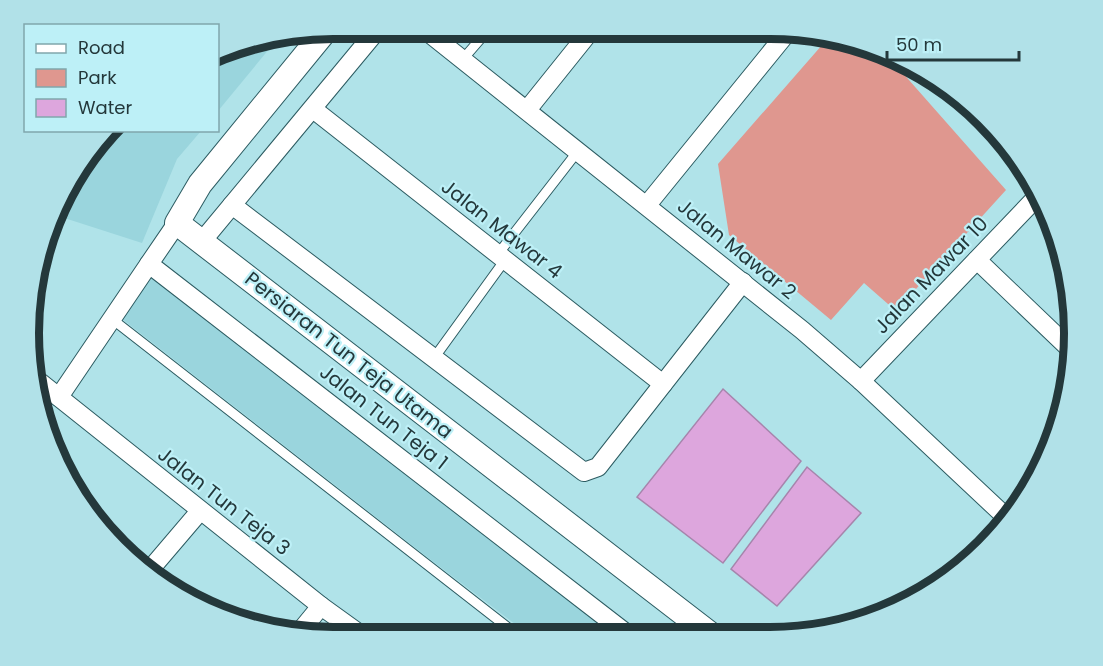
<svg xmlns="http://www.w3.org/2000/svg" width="1103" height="666" font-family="Poppins,sans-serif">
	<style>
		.built { fill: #9ad5dd }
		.green { fill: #df978f }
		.water { fill: #dda6dd; stroke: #a685ac; stroke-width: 1.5 }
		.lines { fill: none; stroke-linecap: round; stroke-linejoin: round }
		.lane-casing { stroke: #2c5b61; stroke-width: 11 }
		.street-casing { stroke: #2c5b61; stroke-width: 20 }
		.secondary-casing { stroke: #2c5b61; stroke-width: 26 }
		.lane { stroke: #fff; stroke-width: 9 }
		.street { stroke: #fff; stroke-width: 18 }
		.secondary { stroke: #fff; stroke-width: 24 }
		.labels { text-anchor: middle; stroke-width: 4.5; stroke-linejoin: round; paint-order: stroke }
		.street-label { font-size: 20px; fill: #24383b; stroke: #bdf0f7 }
		.rim { fill: none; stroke: #24383b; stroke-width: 8 }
	</style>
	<rect width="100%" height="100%" fill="#b0e3e9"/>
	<!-- built -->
	<g class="built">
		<path d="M279 37 237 88 218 111V54L235 45Z"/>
		<path d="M111 131H201L177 159 142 243 55 215 80 164Z"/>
		<path d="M151 275 618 637H532L431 560 122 319Z"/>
	</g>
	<!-- green -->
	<path class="green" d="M829 37 868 45 886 54 1006 190 896 311 864 283 831 320 729 235 718 164Z"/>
	<!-- water -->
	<g class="water">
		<path d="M723 389 801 461 723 563 637 497Z"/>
		<path d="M807 467 861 513 777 606 731 569Z"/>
	</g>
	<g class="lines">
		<defs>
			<g id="lane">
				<path d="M227 49 236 44"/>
				<path d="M463 59 489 29"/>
				<path d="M498 254 578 151"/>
				<path d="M112 319 520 637"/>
				<path d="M434 358 505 260"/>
			</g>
			<g id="street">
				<path d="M424 29 802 330 861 381 1008 519"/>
				<path d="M313 109 663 384"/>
				<path d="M527 110 592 29"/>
				<path d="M232 205 584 472 598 467 743 282"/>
				<path d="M647 205 790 29"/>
				<path d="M177 223 149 264 631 637"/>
				<path d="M203 240 378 29"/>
				<path d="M977 260 1069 348"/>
				<path d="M36 379 321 606 364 637"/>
				<path d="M861 381 1033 201"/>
				<path d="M59 397 149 264"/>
				<path d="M148 572 200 511"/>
				<path d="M298 634 321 606"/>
			</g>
			<path id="secondary" d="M326 30 200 184 177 223 714 637"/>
		</defs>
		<!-- lane casing -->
		<use href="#lane" class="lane-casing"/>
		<!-- street casing -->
		<use href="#street" class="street-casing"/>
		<!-- secondary casing -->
		<use href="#secondary" class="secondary-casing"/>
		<!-- lane -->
		<use href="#lane" class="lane"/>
		<!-- street -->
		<use href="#street" class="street"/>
		<!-- secondary -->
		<use href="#secondary" class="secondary"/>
	</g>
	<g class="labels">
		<!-- street labels -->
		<g class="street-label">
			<text transform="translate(502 229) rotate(38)" y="7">Jalan Mawar 4</text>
			<text transform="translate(737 249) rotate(39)" y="7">Jalan Mawar 2</text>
			<text transform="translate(931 275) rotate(-46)" y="7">Jalan Mawar 10</text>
			<text transform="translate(349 355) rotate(38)" y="7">Persiaran Tun Teja Utama</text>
			<text transform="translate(384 417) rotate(38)" y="7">Jalan Tun Teja 1</text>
			<text transform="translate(224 501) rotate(38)" y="7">Jalan Tun Teja 3</text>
		</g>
	</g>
	<!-- crop -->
	<path d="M0 0H1103V666H0ZM333 39H770A294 294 0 0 1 1064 333V333A294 294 0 0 1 770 627H333A294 294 0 0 1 39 333V333A294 294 0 0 1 333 39Z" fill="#b1e1e8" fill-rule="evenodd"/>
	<path class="rim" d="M333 39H770A294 294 0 0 1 1064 333V333A294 294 0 0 1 770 627H333A294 294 0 0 1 39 333V333A294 294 0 0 1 333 39Z"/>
	<!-- legend -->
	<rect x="24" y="24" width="195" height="108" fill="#bdf0f7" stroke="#80a6ac" stroke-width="1.5"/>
	<rect x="36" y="44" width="30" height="9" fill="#ffffff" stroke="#80a6ac" stroke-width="1.5"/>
	<text x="78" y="54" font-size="18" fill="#24383b">Road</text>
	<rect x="36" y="69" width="30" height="18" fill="#df978f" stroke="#80a6ac" stroke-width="1.5"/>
	<text x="78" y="84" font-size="18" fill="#24383b">Park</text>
	<rect x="36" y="99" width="30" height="18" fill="#dda6dd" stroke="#80a6ac" stroke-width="1.5"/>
	<text x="78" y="114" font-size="18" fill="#24383b">Water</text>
	<!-- scale -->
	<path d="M887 51v9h132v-9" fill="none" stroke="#24383b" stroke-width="3"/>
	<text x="896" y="51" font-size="18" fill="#24383b" stroke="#bdf0f7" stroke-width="4.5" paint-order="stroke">50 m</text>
</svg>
